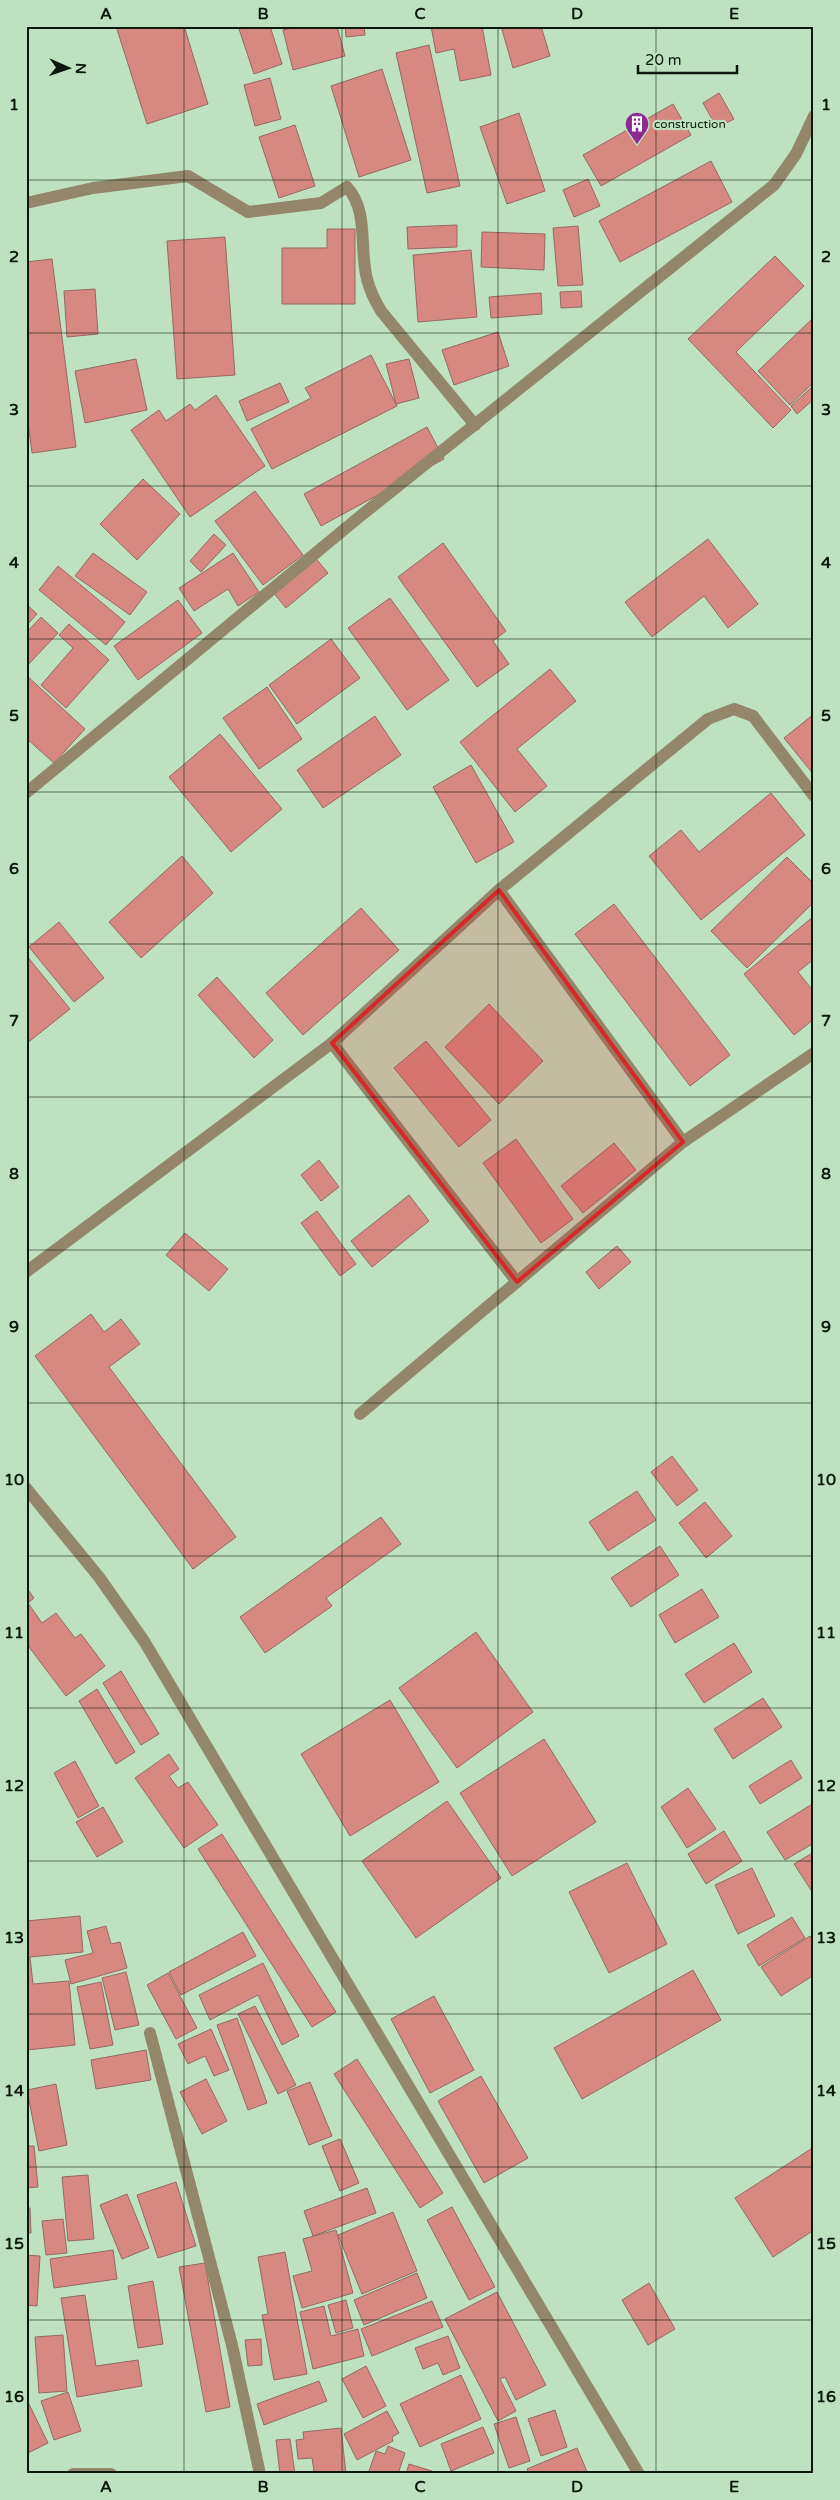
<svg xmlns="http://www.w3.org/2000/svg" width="840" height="2500" font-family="'Varela Round',sans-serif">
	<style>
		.building { fill: #d68881; stroke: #966863 }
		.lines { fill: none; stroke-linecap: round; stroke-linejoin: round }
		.minor { stroke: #94866a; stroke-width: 12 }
		.marked { fill: #d62828; fill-opacity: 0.2; stroke: #d62828; stroke-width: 4; stroke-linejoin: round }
		.grid { fill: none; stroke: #0b180b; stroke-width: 1; stroke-opacity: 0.55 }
		.labels { text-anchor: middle; stroke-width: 4.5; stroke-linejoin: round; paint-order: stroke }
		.poi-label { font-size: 12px; fill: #0b180b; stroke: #bee2bf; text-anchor: start }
		.neatline { fill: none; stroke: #0b180b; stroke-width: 2 }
		.grid-label { font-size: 16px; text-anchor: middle; font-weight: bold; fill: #0b180b }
	</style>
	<rect width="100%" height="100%" fill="#bee2bf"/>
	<!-- building -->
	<g class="building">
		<path d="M116 26H184L208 104 147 124Z"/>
		<path d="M238 26H270L282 64 254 74Z"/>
		<path d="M299 26H337L345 56 293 70 283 30Z"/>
		<path d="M345 26H364L365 35 346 37Z"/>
		<path d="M431 26H482L491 75 460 81 454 49 436 53Z"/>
		<path d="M501 26H541L550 56 513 68Z"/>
		<path d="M429 45 460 186 427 193 396 53Z"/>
		<path d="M382 69 411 160 359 177 331 86Z"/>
		<path d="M270 78 281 119 255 126 244 85Z"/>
		<path d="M719 93 734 119 717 128 703 103Z"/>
		<path d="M673 104 691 135 601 186 583 155Z"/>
		<path d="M519 113 545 191 507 204 480 127Z"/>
		<path d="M295 125 315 186 279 198 259 137Z"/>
		<path d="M711 161 732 202 620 262 599 221Z"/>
		<path d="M588 179 600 206 574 217 563 190Z"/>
		<path d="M457 225V247L408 249 407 227Z"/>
		<path d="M578 226 583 285 558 286 553 228Z"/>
		<path d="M327 229H355V304H282V248H327Z"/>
		<path d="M482 232 545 234 544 270 481 267Z"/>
		<path d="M225 237 235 375 177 379 167 241Z"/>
		<path d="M471 250 477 317 418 322 413 255Z"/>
		<path d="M775 256 804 286 736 352 791 410 773 428 688 339Z"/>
		<path d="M52 259 76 447 32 453 26 408V262Z"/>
		<path d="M95 289 98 334 67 337 64 291Z"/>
		<path d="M581 291 582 307 561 308 560 292Z"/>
		<path d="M541 293 542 314 491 318 489 297Z"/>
		<path d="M814 317V382L790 405 758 371Z"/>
		<path d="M498 332 509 366 454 385 442 350Z"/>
		<path d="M371 355 397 406 272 469 251 429 311 398 305 388Z"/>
		<path d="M136 359 147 410 85 423 75 371Z"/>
		<path d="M409 359 419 398 396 404 386 364Z"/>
		<path d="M280 383 289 402 247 421 239 401Z"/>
		<path d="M814 385V399L797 414 791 406Z"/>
		<path d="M216 395 265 466 190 517 131 430 159 410 166 421 190 404 195 410Z"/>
		<path d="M427 427 444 459 321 526 304 494Z"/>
		<path d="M143 479 180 514 137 560 100 524Z"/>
		<path d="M255 491 303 555 263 585 215 521Z"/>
		<path d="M214 534 226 545 201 572 190 561Z"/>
		<path d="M708 539 758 604 728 628 704 596 652 637 625 602Z"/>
		<path d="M443 543 506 631 493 641 509 664 477 687 398 577Z"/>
		<path d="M93 553 147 592 130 615 75 576Z"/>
		<path d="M233 553 259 592 238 606 228 589 194 611 179 588Z"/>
		<path d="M313 555 328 573 286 608 272 591Z"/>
		<path d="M58 566 125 622 106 645 39 590Z"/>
		<path d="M390 598 449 680 407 710 348 628Z"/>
		<path d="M178 600 202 633 138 680 114 646Z"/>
		<path d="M26 604 37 614 26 626Z"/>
		<path d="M41 617 58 633 26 667V633Z"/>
		<path d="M69 624 109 660 66 708 41 685 73 648 59 635Z"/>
		<path d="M331 639 360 678 297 724 269 685Z"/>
		<path d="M550 669 576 701 517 749 547 786 515 812 460 742Z"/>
		<path d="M26 675 85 729 54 763 26 738Z"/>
		<path d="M267 687 302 739 259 769 223 718Z"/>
		<path d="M814 714V775L784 738Z"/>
		<path d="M375 716 401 755 323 808 297 770Z"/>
		<path d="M220 734 282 809 231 852 169 777Z"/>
		<path d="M471 765 514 842 476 863 433 787Z"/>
		<path d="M771 793 805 835 701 920 649 856 681 830 699 852Z"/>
		<path d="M182 856 213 893 141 958 109 922Z"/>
		<path d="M787 857 814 884V902L747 968 711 931Z"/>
		<path d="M614 904 730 1055 690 1086 575 934Z"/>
		<path d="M361 908 399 950 303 1035 266 993Z"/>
		<path d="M814 916V959L798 972 814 992V1019L794 1035 744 974Z"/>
		<path d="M59 922 104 978 74 1002 29 947Z"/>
		<path d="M26 955 70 1009 26 1044Z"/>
		<path d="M217 977 273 1040 254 1058 198 995Z"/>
		<path d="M489 1004 543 1061 499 1104 445 1047Z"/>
		<path d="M426 1041 491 1120 459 1147 394 1068Z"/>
		<path d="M516 1139 573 1219 541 1243 483 1163Z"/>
		<path d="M614 1143 636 1170 583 1213 561 1186Z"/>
		<path d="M319 1160 339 1187 321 1201 301 1175Z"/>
		<path d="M409 1195 429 1221 372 1267 351 1241Z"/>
		<path d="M317 1211 356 1264 340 1276 301 1223Z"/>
		<path d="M185 1233 228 1269 209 1291 166 1255Z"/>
		<path d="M617 1246 631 1262 599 1289 586 1272Z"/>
		<path d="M91 1314 104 1332 121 1319 140 1344 109 1367 236 1537 193 1569 35 1356Z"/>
		<path d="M672 1456 698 1490 677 1506 651 1472Z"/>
		<path d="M637 1491 656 1520 608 1551 589 1522Z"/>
		<path d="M705 1502 732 1536 706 1558 679 1523Z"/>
		<path d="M381 1517 401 1544 326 1598 332 1606 265 1653 240 1617Z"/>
		<path d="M660 1546 679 1575 631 1607 611 1578Z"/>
		<path d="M26 1587 34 1598 28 1603 42 1623 56 1613 75 1638 81 1634 105 1666 66 1696 26 1643Z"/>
		<path d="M702 1589 719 1617 675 1643 659 1615Z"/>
		<path d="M476 1632 533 1712 457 1768 399 1688Z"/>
		<path d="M734 1643 752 1672 704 1703 685 1674Z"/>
		<path d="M121 1671 159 1734 141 1745 103 1683Z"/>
		<path d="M97 1689 135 1752 116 1764 79 1701Z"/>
		<path d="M763 1698 782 1727 733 1759 714 1729Z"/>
		<path d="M390 1700 439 1782 350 1836 301 1754Z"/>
		<path d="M544 1739 596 1822 512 1876 460 1793Z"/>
		<path d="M169 1754 179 1769 169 1776 178 1788 188 1782 218 1825 184 1848 135 1778Z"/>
		<path d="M791 1760 802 1778 760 1804 749 1786Z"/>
		<path d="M75 1761 99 1806 78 1818 54 1773Z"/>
		<path d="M688 1788 716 1829 687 1848 661 1807Z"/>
		<path d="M447 1801 501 1878 416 1938 362 1861Z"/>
		<path d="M814 1803V1843L785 1860 767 1832Z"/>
		<path d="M103 1807 123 1842 97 1857 76 1822Z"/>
		<path d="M724 1831 742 1861 706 1884 688 1854Z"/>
		<path d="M222 1834 336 2012 312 2027 198 1849Z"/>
		<path d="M814 1852V1893H813L794 1864Z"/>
		<path d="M627 1863 667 1944 609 1973 569 1892Z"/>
		<path d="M752 1868 775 1916 738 1934 715 1885Z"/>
		<path d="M80 1916 83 1952 30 1957 33 1984 69 1981 75 2045 27 2050 26 1921Z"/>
		<path d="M792 1917 805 1938 759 1966 747 1945Z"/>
		<path d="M106 1926 111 1944 120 1942 127 1968 71 1984 65 1960 93 1953 87 1931Z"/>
		<path d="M243 1932 256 1956 181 1995 169 1972Z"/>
		<path d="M810 1936 814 1942V1975L781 1996 761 1967Z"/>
		<path d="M263 1963 299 2036 282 2045 258 1995 210 2020 199 1995Z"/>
		<path d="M693 1970 721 2020 582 2099 554 2048Z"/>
		<path d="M126 1972 139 2025 115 2030 102 1978Z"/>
		<path d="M168 1973 197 2028 176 2039 147 1985Z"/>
		<path d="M101 1982 113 2045 90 2049 77 1987Z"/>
		<path d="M434 1996 474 2070 430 2093 391 2019Z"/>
		<path d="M255 2006 296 2085 278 2094 238 2014Z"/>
		<path d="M237 2018 267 2103 248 2110 217 2025Z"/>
		<path d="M211 2029 229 2070 214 2076 205 2056 188 2064 178 2044Z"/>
		<path d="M146 2050 151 2080 96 2089 91 2060Z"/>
		<path d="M357 2059 443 2193 420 2208 334 2074Z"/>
		<path d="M481 2076 528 2158 484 2183 438 2101Z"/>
		<path d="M206 2079 227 2121 202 2134 180 2092Z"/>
		<path d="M310 2082 332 2136 309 2145 287 2091Z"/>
		<path d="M56 2084 67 2145 39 2151 27 2090Z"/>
		<path d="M340 2139 359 2183 340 2191 322 2146Z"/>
		<path d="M26 2146H34L38 2187 26 2188Z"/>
		<path d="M814 2147V2230L773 2257 735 2198Z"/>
		<path d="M88 2175 94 2239 68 2241 62 2177Z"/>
		<path d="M176 2182 196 2246 158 2258 137 2195Z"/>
		<path d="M367 2188 376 2213 313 2236 304 2211Z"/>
		<path d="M127 2194 149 2248 122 2259 100 2205Z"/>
		<path d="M452 2207 495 2287 469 2300 427 2220Z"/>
		<path d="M26 2208H30L31 2233H26Z"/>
		<path d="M393 2212 417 2271 362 2294 338 2235Z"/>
		<path d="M63 2219 67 2253 46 2255 42 2221Z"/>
		<path d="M336 2230 353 2293 302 2308 293 2276 312 2271 303 2239Z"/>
		<path d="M113 2250 117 2279 54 2288 50 2259Z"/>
		<path d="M285 2252 307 2374 274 2380 262 2315 268 2314 258 2257Z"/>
		<path d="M26 2255 40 2256 37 2306 26 2305Z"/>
		<path d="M205 2263 230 2407 206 2412 179 2267Z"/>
		<path d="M417 2273 427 2298 364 2325 354 2300Z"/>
		<path d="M153 2281 163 2344 138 2348 128 2286Z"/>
		<path d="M649 2283 675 2329 648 2345 622 2300Z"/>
		<path d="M497 2292 546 2385 516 2400 505 2377 500 2379 516 2411 498 2421 445 2319Z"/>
		<path d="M85 2295 96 2366 138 2360 142 2386 77 2397 61 2298Z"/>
		<path d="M346 2300 353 2328 336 2333 328 2305Z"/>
		<path d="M432 2301 443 2327 372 2356 361 2329Z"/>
		<path d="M324 2306 331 2336 358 2329 364 2356 313 2369 300 2312Z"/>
		<path d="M63 2335 67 2391 39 2393 35 2337Z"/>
		<path d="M448 2336 460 2368 443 2375 438 2363 423 2369 415 2348Z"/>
		<path d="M261 2339 262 2365 248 2366 245 2340Z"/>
		<path d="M366 2366 386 2406 363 2418 342 2379Z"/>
		<path d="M461 2375 481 2419 420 2447 400 2404Z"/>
		<path d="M319 2381 327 2401 264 2425 257 2404Z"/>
		<path d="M68 2392 81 2431 54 2440 41 2401Z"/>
		<path d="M26 2398 48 2443 26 2454Z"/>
		<path d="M555 2410 567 2447 541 2456 528 2419Z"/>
		<path d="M387 2411 399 2433 392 2437 393 2441 357 2460 344 2434Z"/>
		<path d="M516 2417 530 2461 509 2468 494 2424Z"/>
		<path d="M483 2427 494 2453 451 2471 441 2444Z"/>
		<path d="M341 2428 346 2474H301L314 2471 312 2458 298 2459 296 2440 304 2439 303 2432Z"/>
		<path d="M290 2439 295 2474H280L276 2440Z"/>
		<path d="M388 2446 405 2453 398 2474H368L376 2451 385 2454Z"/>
		<path d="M577 2448 588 2474H529L527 2469Z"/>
		<path d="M409 2464 432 2471 431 2474H406Z"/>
	</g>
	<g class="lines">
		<!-- minor -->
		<g class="minor">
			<path d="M26 203 93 188 188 176 248 212 321 203 347 187C369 211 359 249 367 279 370 291 375 301 381 311L475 425"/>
			<path d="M26 793 358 518 774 185 796 154 814 116"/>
			<path d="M499 890 683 1142"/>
			<path d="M332 1043 517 1282"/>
			<path d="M26 1272 332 1043 499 890 708 719 734 709 753 716 814 796"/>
			<path d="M360 1414 683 1142 814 1053"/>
			<path d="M26 1488 99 1577 144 1641 639 2474"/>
			<path d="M150 2033 232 2345 260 2474"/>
			<path d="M73 2474H111"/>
		</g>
	</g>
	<!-- marked area -->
	<path class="marked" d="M499 890 683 1142 517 1282 332 1043Z"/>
	<!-- grid -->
	<path class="grid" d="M184 26V2474M342 26V2474M498 26V2474M656 26V2474M26 180H814M26 333H814M26 486H814M26 639H814M26 792H814M26 944H814M26 1097H814M26 1250H814M26 1403H814M26 1556H814M26 1708H814M26 1861H814M26 2014H814M26 2167H814M26 2320H814"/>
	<!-- icons -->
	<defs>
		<symbol id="building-pin" viewBox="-11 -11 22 30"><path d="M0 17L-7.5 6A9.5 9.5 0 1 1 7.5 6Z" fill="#8c2a92" stroke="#bee2bf"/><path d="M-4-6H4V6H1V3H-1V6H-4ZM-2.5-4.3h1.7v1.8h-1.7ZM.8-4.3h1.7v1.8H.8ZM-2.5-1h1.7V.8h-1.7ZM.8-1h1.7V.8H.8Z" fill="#fff"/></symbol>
	</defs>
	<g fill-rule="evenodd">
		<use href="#building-pin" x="623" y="110" width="28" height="38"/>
	</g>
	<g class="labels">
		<!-- poi labels -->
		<g class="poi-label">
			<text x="654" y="128">construction</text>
		</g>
	</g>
	<!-- border -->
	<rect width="840" height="2500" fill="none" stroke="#bee2bf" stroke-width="55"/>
	<!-- north arrow -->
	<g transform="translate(68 68) rotate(92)" stroke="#bee2bf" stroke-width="4" paint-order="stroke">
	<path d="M0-4L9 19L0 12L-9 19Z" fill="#0b180b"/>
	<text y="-8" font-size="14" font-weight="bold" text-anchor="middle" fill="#0b180b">N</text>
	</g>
	<!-- scale -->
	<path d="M638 65v8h99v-8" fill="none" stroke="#0b180b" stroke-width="2.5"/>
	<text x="645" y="65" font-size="15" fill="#0b180b" stroke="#bee2bf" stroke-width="4" paint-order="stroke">20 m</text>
	<rect x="28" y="28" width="784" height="2444" class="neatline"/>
	<g class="grid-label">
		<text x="106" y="19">A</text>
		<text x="263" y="19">B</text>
		<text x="420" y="19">C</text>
		<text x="577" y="19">D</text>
		<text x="734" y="19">E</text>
		<text x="14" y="110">1</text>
		<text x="826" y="110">1</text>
		<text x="14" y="262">2</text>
		<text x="826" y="262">2</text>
		<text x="14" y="415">3</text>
		<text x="826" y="415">3</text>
		<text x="14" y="568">4</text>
		<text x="826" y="568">4</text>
		<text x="14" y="721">5</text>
		<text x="826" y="721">5</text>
		<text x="14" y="874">6</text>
		<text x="826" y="874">6</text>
		<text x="14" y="1026">7</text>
		<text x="826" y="1026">7</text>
		<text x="14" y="1179">8</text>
		<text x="826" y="1179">8</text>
		<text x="14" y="1332">9</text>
		<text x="826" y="1332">9</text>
		<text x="14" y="1485">10</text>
		<text x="826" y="1485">10</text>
		<text x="14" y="1638">11</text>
		<text x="826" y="1638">11</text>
		<text x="14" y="1791">12</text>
		<text x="826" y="1791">12</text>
		<text x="14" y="1943">13</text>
		<text x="826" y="1943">13</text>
		<text x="14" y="2096">14</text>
		<text x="826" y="2096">14</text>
		<text x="14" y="2249">15</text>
		<text x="826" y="2249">15</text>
		<text x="14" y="2402">16</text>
		<text x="826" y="2402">16</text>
		<text x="106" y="2492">A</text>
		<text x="263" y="2492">B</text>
		<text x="420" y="2492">C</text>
		<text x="577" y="2492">D</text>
		<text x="734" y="2492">E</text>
	</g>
</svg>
